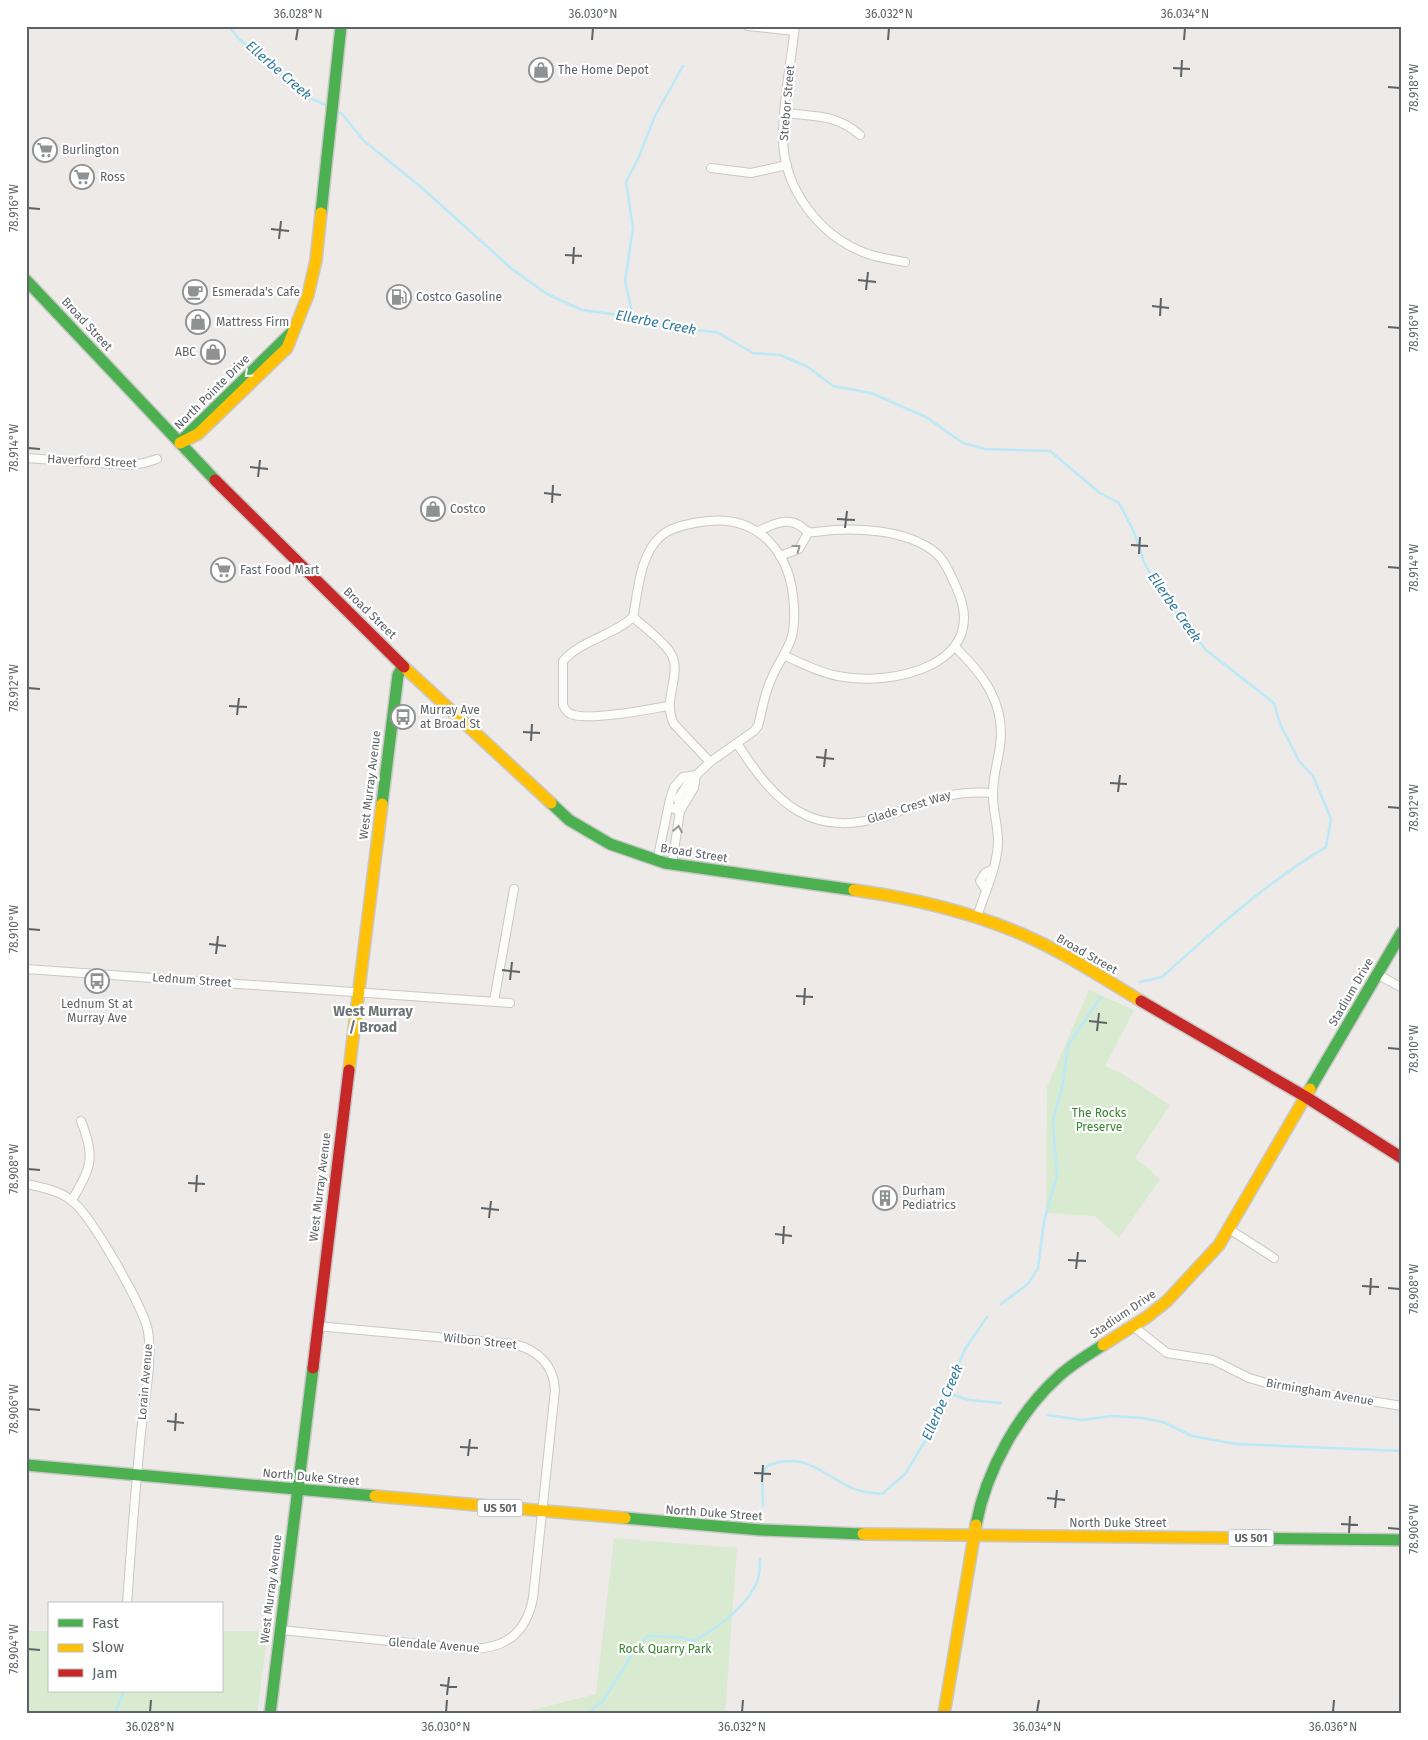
<svg xmlns="http://www.w3.org/2000/svg" width="1428" height="1740" font-family="'Fira Sans',sans-serif">
	<style>
		.park { fill: #d8ead0 }
		.lines { fill: none; stroke-linecap: round; stroke-linejoin: round }
		.stream { stroke: #bbe9f8; stroke-width: 2.5 }
		.street-casing { stroke: #c8c8c8; stroke-width: 10 }
		.fast-casing { stroke: #c8c8c8; stroke-width: 14 }
		.slow-casing { stroke: #c8c8c8; stroke-width: 14 }
		.jam-casing { stroke: #c8c8c8; stroke-width: 14 }
		.street { stroke: #fcfcfb; stroke-width: 8 }
		.fast { stroke: #4caf50; stroke-width: 11 }
		.slow { stroke: #ffc107; stroke-width: 11 }
		.jam { stroke: #c62828; stroke-width: 11 }
		.oneway { stroke: #f6fbf6 }
		.oneway2 { stroke: #94989a }
		.ticks { fill: none; stroke: #5c6266; stroke-width: 2 }
		.labels { text-anchor: middle; stroke-width: 4.5; stroke-linejoin: round; paint-order: stroke }
		.shield { fill: #fff; stroke: #8d9194; stroke-width: 1 }
		.shield-label { font-size: 11px; font-weight: bold; fill: #5c6266 }
		.poi-label { font-size: 12px; fill: #5c6266; stroke: #fff; text-anchor: start }
		.street-label { font-size: 12px; fill: #5c6266; stroke: #fff }
		.park-label { font-size: 12px; fill: #39842d; stroke: #fff }
		.water-label { font-size: 14px; font-style: italic; fill: #317b9f; stroke: #fff }
		.neighbourhood-label { font-size: 14px; font-weight: bold; fill: #6d7578; stroke: #fff }
		.neatline { fill: none; stroke: #5c6266; stroke-width: 2 }
		.ticks-label { font-size: 12px; text-anchor: middle; fill: #5c6266 }
	</style>
	<rect width="100%" height="100%" fill="#edeae7"/>
	<!-- park -->
	<g class="park">
		<path d="M1089 990 1134 1010 1105 1066 1119 1072 1170 1105 1135 1158 1160 1179 1119 1238 1095 1216 1046 1213 1047 1087Z"/>
		<path d="M614 1538 737 1548 725 1714H517L596 1694Z"/>
		<path d="M26 1631H49V1691H221V1631H264L266 1645 257 1714H26Z"/>
	</g>
	<g class="lines">
		<!-- stream -->
		<g class="stream">
			<path d="M229 26 238 38 308 97 328 106"/>
			<path d="M335 110 342 114 364 141 421 187 512 269 547 294 582 310 634 317 672 328 717 332 753 353 780 355 808 367 833 386 871 393 926 417 963 443 985 449 1050 451 1100 493 1119 503 1134 532 1144 562 1156 585 1176 612 1206 650 1274 703 1280 724 1299 761 1313 776 1331 819 1326 847C1266 883 1214 930 1162 977L1140 982"/>
			<path d="M633 316 625 281 633 228 626 182 638 159 655 116 683 66"/>
			<path d="M1001 1304 1028 1284 1038 1268 1044 1221 1057 1176 1053 1121 1063 1083 1068 1045 1101 997"/>
			<path d="M947 1393 969 1400 1001 1403"/>
			<path d="M1047 1415 1083 1420 1111 1416 1143 1418 1163 1422 1192 1436 1236 1444 1402 1451"/>
			<path d="M763 1506 762 1476 767 1466C805 1451 820 1473 852 1488 860 1492 872 1493 882 1494L905 1474 930 1433 965 1349 987 1317"/>
			<path d="M115 1714 124 1691"/>
			<path d="M587 1714 603 1701 636 1648 648 1636 679 1637 694 1641C717 1628 746 1607 757 1582 760 1575 760 1566 760 1559"/>
		</g>
		<defs>
			<g id="street">
				<path d="M748 26 794 31"/>
				<path d="M795 26C791 63 783 100 783 137 783 189 820 237 868 254 880 258 893 260 905 262"/>
				<path d="M785 113C816 117 836 114 860 135"/>
				<path d="M711 168 751 173 787 165"/>
				<path d="M26 458 128 465 144 463 157 459"/>
				<path d="M759 531C771 525 786 517 799 525 806 530 806 533 815 532 851 527 906 528 936 553 946 562 951 576 957 589 991 665 892 687 838 676 819 673 802 663 785 656"/>
				<path d="M780 556 799 549 808 533"/>
				<path d="M633 617C613 636 581 640 563 661V705C565 710 568 714 574 715 595 720 645 710 668 706"/>
				<path d="M955 647C983 674 1006 704 1000 746 998 761 993 776 993 792 992 808 998 825 998 841 998 866 984 894 977 917"/>
				<path d="M738 745C775 802 811 840 885 816 926 803 947 790 993 793"/>
				<path d="M670 807 680 811 678 799 689 782 710 762 754 731 758 726C762 711 764 696 770 682 783 650 796 647 794 608 792 552 758 512 700 522 688 524 671 527 661 536 640 554 638 591 633 617 645 628 661 639 670 652 684 673 661 699 674 724L710 762"/>
				<path d="M657 861 670 799 674 787 683 777 696 775"/>
				<path d="M672 864 680 811 694 788 696 775"/>
				<path d="M986 890 980 881 985 873 992 870"/>
				<path d="M26 969 510 1003"/>
				<path d="M1377 974 1402 988"/>
				<path d="M494 1001 514 889"/>
				<path d="M26 1184C41 1187 61 1191 72 1201 91 1215 144 1308 148 1331 153 1362 144 1402 141 1433 135 1490 131 1547 127 1604"/>
				<path d="M72 1200C91 1167 96 1158 81 1121"/>
				<path d="M1229 1229 1274 1258"/>
				<path d="M1133 1326 1167 1353 1213 1360 1249 1378 1277 1386 1402 1406"/>
				<path d="M281 1630 469 1649C505 1649 526 1634 533 1598L555 1390C554 1365 537 1349 513 1344L317 1326"/>
			</g>
			<g id="fast">
				<path d="M321 213 341 26"/>
				<path d="M26 280 215 480"/>
				<path d="M183 439 291 333"/>
				<path d="M551 803 569 820 610 844 665 863 854 890"/>
				<path d="M382 804 398 675 403 666"/>
				<path d="M1310 1089 1402 932"/>
				<path d="M26 1465 375 1496"/>
				<path d="M625 1518 761 1530 863 1534"/>
				<path d="M976 1525C986 1471 1018 1413 1059 1376 1072 1364 1088 1355 1103 1345"/>
				<path d="M1234 1538 1402 1540"/>
				<path d="M270 1714 313 1368"/>
			</g>
			<g id="slow">
				<path d="M180 443 198 434 287 348 308 295 316 260 321 213"/>
				<path d="M404 667 551 803"/>
				<path d="M854 890C911 898 971 912 1024 935 1065 953 1103 978 1141 1001"/>
				<path d="M349 1070 382 804"/>
				<path d="M1103 1345 1147 1317 1167 1301 1219 1245 1310 1089"/>
				<path d="M375 1496 625 1518"/>
				<path d="M863 1534 1234 1538"/>
				<path d="M944 1714 976 1525"/>
			</g>
			<g id="jam">
				<path d="M215 480 404 667"/>
				<path d="M1141 1001 1306 1097 1402 1158"/>
				<path d="M313 1368 349 1070"/>
			</g>
		</defs>
		<!-- street casing -->
		<use href="#street" class="street-casing"/>
		<!-- fast casing -->
		<use href="#fast" class="fast-casing"/>
		<!-- slow casing -->
		<use href="#slow" class="slow-casing"/>
		<!-- jam casing -->
		<use href="#jam" class="jam-casing"/>
		<!-- street -->
		<use href="#street" class="street"/>
		<!-- fast -->
		<use href="#fast" class="fast"/>
		<!-- slow -->
		<use href="#slow" class="slow"/>
		<!-- jam -->
		<use href="#jam" class="jam"/>
	</g>
	<!-- one-way arrows -->
	<defs><path id="oneway-chevron" d="M-2-3.5L2.5 0L-2 3.5" fill="none" stroke-width="1.6" stroke-linecap="round" stroke-linejoin="round" transform="scale(1.25)"/></defs>
	<use class="oneway" href="#oneway-chevron" transform="translate(248 374) rotate(138)"/>
	<g class="oneway2">
		<use href="#oneway-chevron" transform="translate(797 548) rotate(-37)"/>
		<use href="#oneway-chevron" transform="translate(678 829) rotate(-80)"/>
	</g>
	<!-- ticks -->
	<path class="ticks" d="M296 40 298 28M592 40 593 28M888 40 889 28M1184 40 1185 28M1173 68 1190 69M1181 77 1182 60M1388 87 1400 88M28 208 40 209M271 229 289 231M279 239 281 221M565 255 582 256M573 264 574 247M858 280 876 282M866 290 868 272M1152 306 1169 308M1160 316 1161 298M1388 327 1400 328M28 448 40 449M250 467 268 469M258 477 260 460M544 493 561 495M552 503 553 485M837 519 855 520M845 528 847 511M1131 545 1148 546M1139 554 1140 537M1388 567 1400 568M28 688 40 689M229 706 247 707M237 715 239 698M523 732 540 733M531 741 532 724M816 757 834 759M824 767 826 749M1110 783 1127 784M1118 792 1120 775M1388 807 1400 808M28 929 40 930M209 944 226 946M216 954 218 936M502 970 520 972M510 980 512 962M796 996 813 997M804 1005 805 988M1089 1021 1107 1023M1097 1031 1099 1013M1388 1048 1400 1049M28 1169 40 1170M188 1183 205 1184M196 1192 197 1175M481 1208 499 1210M489 1218 491 1201M775 1234 792 1236M783 1244 784 1226M1068 1260 1086 1261M1076 1269 1078 1252M1362 1286 1379 1287M1388 1288 1400 1289M1370 1295 1371 1278M28 1409 40 1410M167 1421 184 1423M175 1431 176 1413M460 1447 478 1448M468 1456 470 1439M754 1473 771 1474M762 1482 763 1465M1047 1498 1065 1500M1055 1508 1057 1490M1341 1524 1358 1525M1388 1528 1400 1529M1349 1533 1350 1516M28 1649 40 1650M440 1685 457 1687M447 1695 449 1677M150 1712 151 1700M446 1712 447 1700M742 1712 743 1700M1037 1712 1039 1700M1333 1712 1334 1700"/>
	<!-- icons -->
	<defs>
		<symbol id="shop-ring" viewBox="-11 -11 22 22"><circle r="9.5" fill="#fff" stroke="#8f9293" stroke-width="1.5"/><path d="M-5-2.5h2.3a2.7 3.5 0 0 1 5.4 0H5L5.5 6h-11ZM-1.5-2.5h3a1.5 2.3 0 0 0-3 0Z" fill="#8f9293"/></symbol>
		<symbol id="supermarket-ring" viewBox="-11 -11 22 22"><circle r="9.5" fill="#fff" stroke="#8f9293" stroke-width="1.5"/><path d="M-6-5.5h2.5l.6 2H6L4.5 2H-2.5L-4.4-4H-6ZM-1.5 3.2a1.3 1.3 0 1 0 .1 0ZM3 3.2a1.3 1.3 0 1 0 .1 0Z" fill="#8f9293"/></symbol>
		<symbol id="cafe-ring" viewBox="-11 -11 22 22"><circle r="9.5" fill="#fff" stroke="#8f9293" stroke-width="1.5"/><path d="M-5.5-4.5H6V0H3Q3 3.5 0 3.5H-2.5Q-5.5 3.5-5.5 0ZM3-3.2v2h1.7v-2ZM-6 4.5H4V6H-6Z" fill="#8f9293"/></symbol>
		<symbol id="fuel-ring" viewBox="-11 -11 22 22"><circle r="9.5" fill="#fff" stroke="#8f9293" stroke-width="1.5"/><path d="M-5.5-6h7V0h2V4h1.3V-2.5L3-4.5l.8-.8L6-3V5H2.5V1h-1V6h-7ZM-4.2-4.7v3.2H.2V-4.7Z" fill="#8f9293"/></symbol>
		<symbol id="bus-ring" viewBox="-11 -11 22 22"><circle r="9.5" fill="#fff" stroke="#8f9293" stroke-width="1.5"/><path d="M-5-6H5V4H4V6H2V4H-2V6H-4V4H-5ZM-3.5-4V0h7V-4ZM-3.5 1.2v1.5H-2V1.2ZM2 1.2v1.5H3.5V1.2Z" fill="#8f9293"/></symbol>
		<symbol id="building-ring" viewBox="-11 -11 22 22"><circle r="9.5" fill="#fff" stroke="#8f9293" stroke-width="1.5"/><path d="M-4-6H4V6H1V3H-1V6H-4ZM-2.5-4.3h1.7v1.8h-1.7ZM.8-4.3h1.7v1.8H.8ZM-2.5-1h1.7V.8h-1.7ZM.8-1h1.7V.8H.8Z" fill="#8f9293"/></symbol>
	</defs>
	<g fill-rule="evenodd">
		<use href="#shop-ring" x="527" y="56" width="28" height="28"/>
		<use href="#supermarket-ring" x="31" y="136" width="28" height="28"/>
		<use href="#supermarket-ring" x="68" y="163" width="28" height="28"/>
		<use href="#cafe-ring" x="181" y="278" width="28" height="28"/>
		<use href="#fuel-ring" x="385" y="283" width="28" height="28"/>
		<use href="#shop-ring" x="184" y="308" width="28" height="28"/>
		<use href="#shop-ring" x="199" y="338" width="28" height="28"/>
		<use href="#shop-ring" x="419" y="495" width="28" height="28"/>
		<use href="#supermarket-ring" x="209" y="556" width="28" height="28"/>
		<use href="#bus-ring" x="389" y="703" width="28" height="28"/>
		<use href="#bus-ring" x="83" y="967" width="28" height="28"/>
		<use href="#building-ring" x="871" y="1184" width="28" height="28"/>
	</g>
	<g class="labels">
		<!-- shield labels -->
		<g class="shield">
			<rect x="477.5" y="1499.5" width="45" height="17" rx="4"/>
			<rect x="1228.5" y="1529.5" width="45" height="17" rx="4"/>
		</g>
		<g class="shield-label">
			<text x="500" y="1512">US 501</text>
			<text x="1251" y="1542">US 501</text>
		</g>
		<!-- poi labels -->
		<g class="poi-label">
			<text x="558" y="74">The Home Depot</text>
			<text x="62" y="154">Burlington</text>
			<text x="100" y="181">Ross</text>
			<text x="212" y="296">Esmerada's Cafe</text>
			<text x="416" y="301">Costco Gasoline</text>
			<text x="216" y="326">Mattress Firm</text>
			<text x="196" y="356" text-anchor="end">ABC</text>
			<text x="450" y="513">Costco</text>
			<text x="240" y="574">Fast Food Mart</text>
			<text x="420" y="714">Murray Ave<tspan x="420" dy="14">at Broad St</tspan></text>
			<text x="97" y="1008" text-anchor="middle">Lednum St at<tspan x="97" dy="14">Murray Ave</tspan></text>
			<text x="902" y="1195">Durham<tspan x="902" dy="14">Pediatrics</tspan></text>
		</g>
		<!-- street labels -->
		<g class="street-label">
			<text transform="translate(787 103) rotate(-85)" y="4">Strebor Street</text>
			<text transform="translate(87 324) rotate(47)" y="4">Broad Street</text>
			<text transform="translate(212 392) rotate(-45)" y="4">North Pointe Drive</text>
			<text transform="translate(92 461) rotate(3)" y="4">Haverford Street</text>
			<text transform="translate(370 613) rotate(44)" y="4">Broad Street</text>
			<text transform="translate(370 785) rotate(-83)" y="4">West Murray Avenue</text>
			<text transform="translate(909 807) rotate(-17)" y="4">Glade Crest Way</text>
			<text transform="translate(694 853) rotate(9)" y="4">Broad Street</text>
			<text transform="translate(1087 954) rotate(30)" y="4">Broad Street</text>
			<text transform="translate(192 980) rotate(4)" y="4">Lednum Street</text>
			<text transform="translate(1351 992) rotate(-60)" y="4">Stadium Drive</text>
			<text transform="translate(320 1187) rotate(-83)" y="4">West Murray Avenue</text>
			<text transform="translate(1123 1314) rotate(-34)" y="4">Stadium Drive</text>
			<text transform="translate(480 1341) rotate(6)" y="4">Wilbon Street</text>
			<text transform="translate(145 1382) rotate(-85)" y="4">Lorain Avenue</text>
			<text transform="translate(1320 1392) rotate(10)" y="4">Birmingham Avenue</text>
			<text transform="translate(311 1477) rotate(5)" y="4">North Duke Street</text>
			<text transform="translate(714 1513) rotate(4)" y="4">North Duke Street</text>
			<text x="1118" y="1527">North Duke Street</text>
			<text transform="translate(271 1589) rotate(-83)" y="4">West Murray Avenue</text>
			<text transform="translate(434 1645) rotate(4)" y="4">Glendale Avenue</text>
		</g>
		<!-- park labels -->
		<g class="park-label">
			<text x="1099" y="1117">The Rocks<tspan x="1099" dy="14">Preserve</tspan></text>
			<text x="665" y="1653">Rock Quarry Park</text>
		</g>
		<!-- water labels -->
		<g class="water-label">
			<text transform="translate(279 70) rotate(41)" y="5">Ellerbe Creek</text>
			<text transform="translate(656 322) rotate(11)" y="5">Ellerbe Creek</text>
			<text transform="translate(1175 607) rotate(55)" y="5">Ellerbe Creek</text>
			<text transform="translate(942 1402) rotate(-66)" y="5">Ellerbe Creek</text>
		</g>
		<!-- neighbourhood labels -->
		<g class="neighbourhood-label">
			<text x="373" y="1016">West Murray<tspan x="373" dy="16">/ Broad</tspan></text>
		</g>
	</g>
	<!-- border -->
	<rect width="1428" height="1740" fill="none" stroke="#ffffff" stroke-width="55"/>
	<!-- legend -->
	<rect x="48" y="1602" width="175" height="90" fill="#ffffff" stroke="#bec0c2"/>
	<rect x="58" y="1619" width="25" height="8" fill="#4caf50" stroke="#bec0c2"/>
	<text x="92" y="1628" font-size="15" fill="#5c6266">Fast</text>
	<rect x="58" y="1644" width="25" height="8" fill="#ffc107" stroke="#bec0c2"/>
	<text x="92" y="1652" font-size="15" fill="#5c6266">Slow</text>
	<rect x="58" y="1669" width="25" height="8" fill="#c62828" stroke="#bec0c2"/>
	<text x="92" y="1678" font-size="15" fill="#5c6266">Jam</text>
	<rect x="28" y="28" width="1372" height="1684" class="neatline"/>
	<g class="ticks-label">
		<text x="298" y="18">36.028°N</text>
		<text x="593" y="18">36.030°N</text>
		<text x="889" y="18">36.032°N</text>
		<text x="1185" y="18">36.034°N</text>
		<text transform="translate(1414 88) rotate(-90)" y="4">78.918°W</text>
		<text transform="translate(14 208) rotate(-90)" y="4">78.916°W</text>
		<text transform="translate(1414 328) rotate(-90)" y="4">78.916°W</text>
		<text transform="translate(14 448) rotate(-90)" y="4">78.914°W</text>
		<text transform="translate(1414 568) rotate(-90)" y="4">78.914°W</text>
		<text transform="translate(14 688) rotate(-90)" y="4">78.912°W</text>
		<text transform="translate(1414 808) rotate(-90)" y="4">78.912°W</text>
		<text transform="translate(14 929) rotate(-90)" y="4">78.910°W</text>
		<text transform="translate(1414 1049) rotate(-90)" y="4">78.910°W</text>
		<text transform="translate(14 1169) rotate(-90)" y="4">78.908°W</text>
		<text transform="translate(1414 1289) rotate(-90)" y="4">78.908°W</text>
		<text transform="translate(14 1409) rotate(-90)" y="4">78.906°W</text>
		<text transform="translate(1414 1529) rotate(-90)" y="4">78.906°W</text>
		<text transform="translate(14 1649) rotate(-90)" y="4">78.904°W</text>
		<text x="150" y="1731">36.028°N</text>
		<text x="446" y="1731">36.030°N</text>
		<text x="742" y="1731">36.032°N</text>
		<text x="1037" y="1731">36.034°N</text>
		<text x="1333" y="1731">36.036°N</text>
	</g>
</svg>
